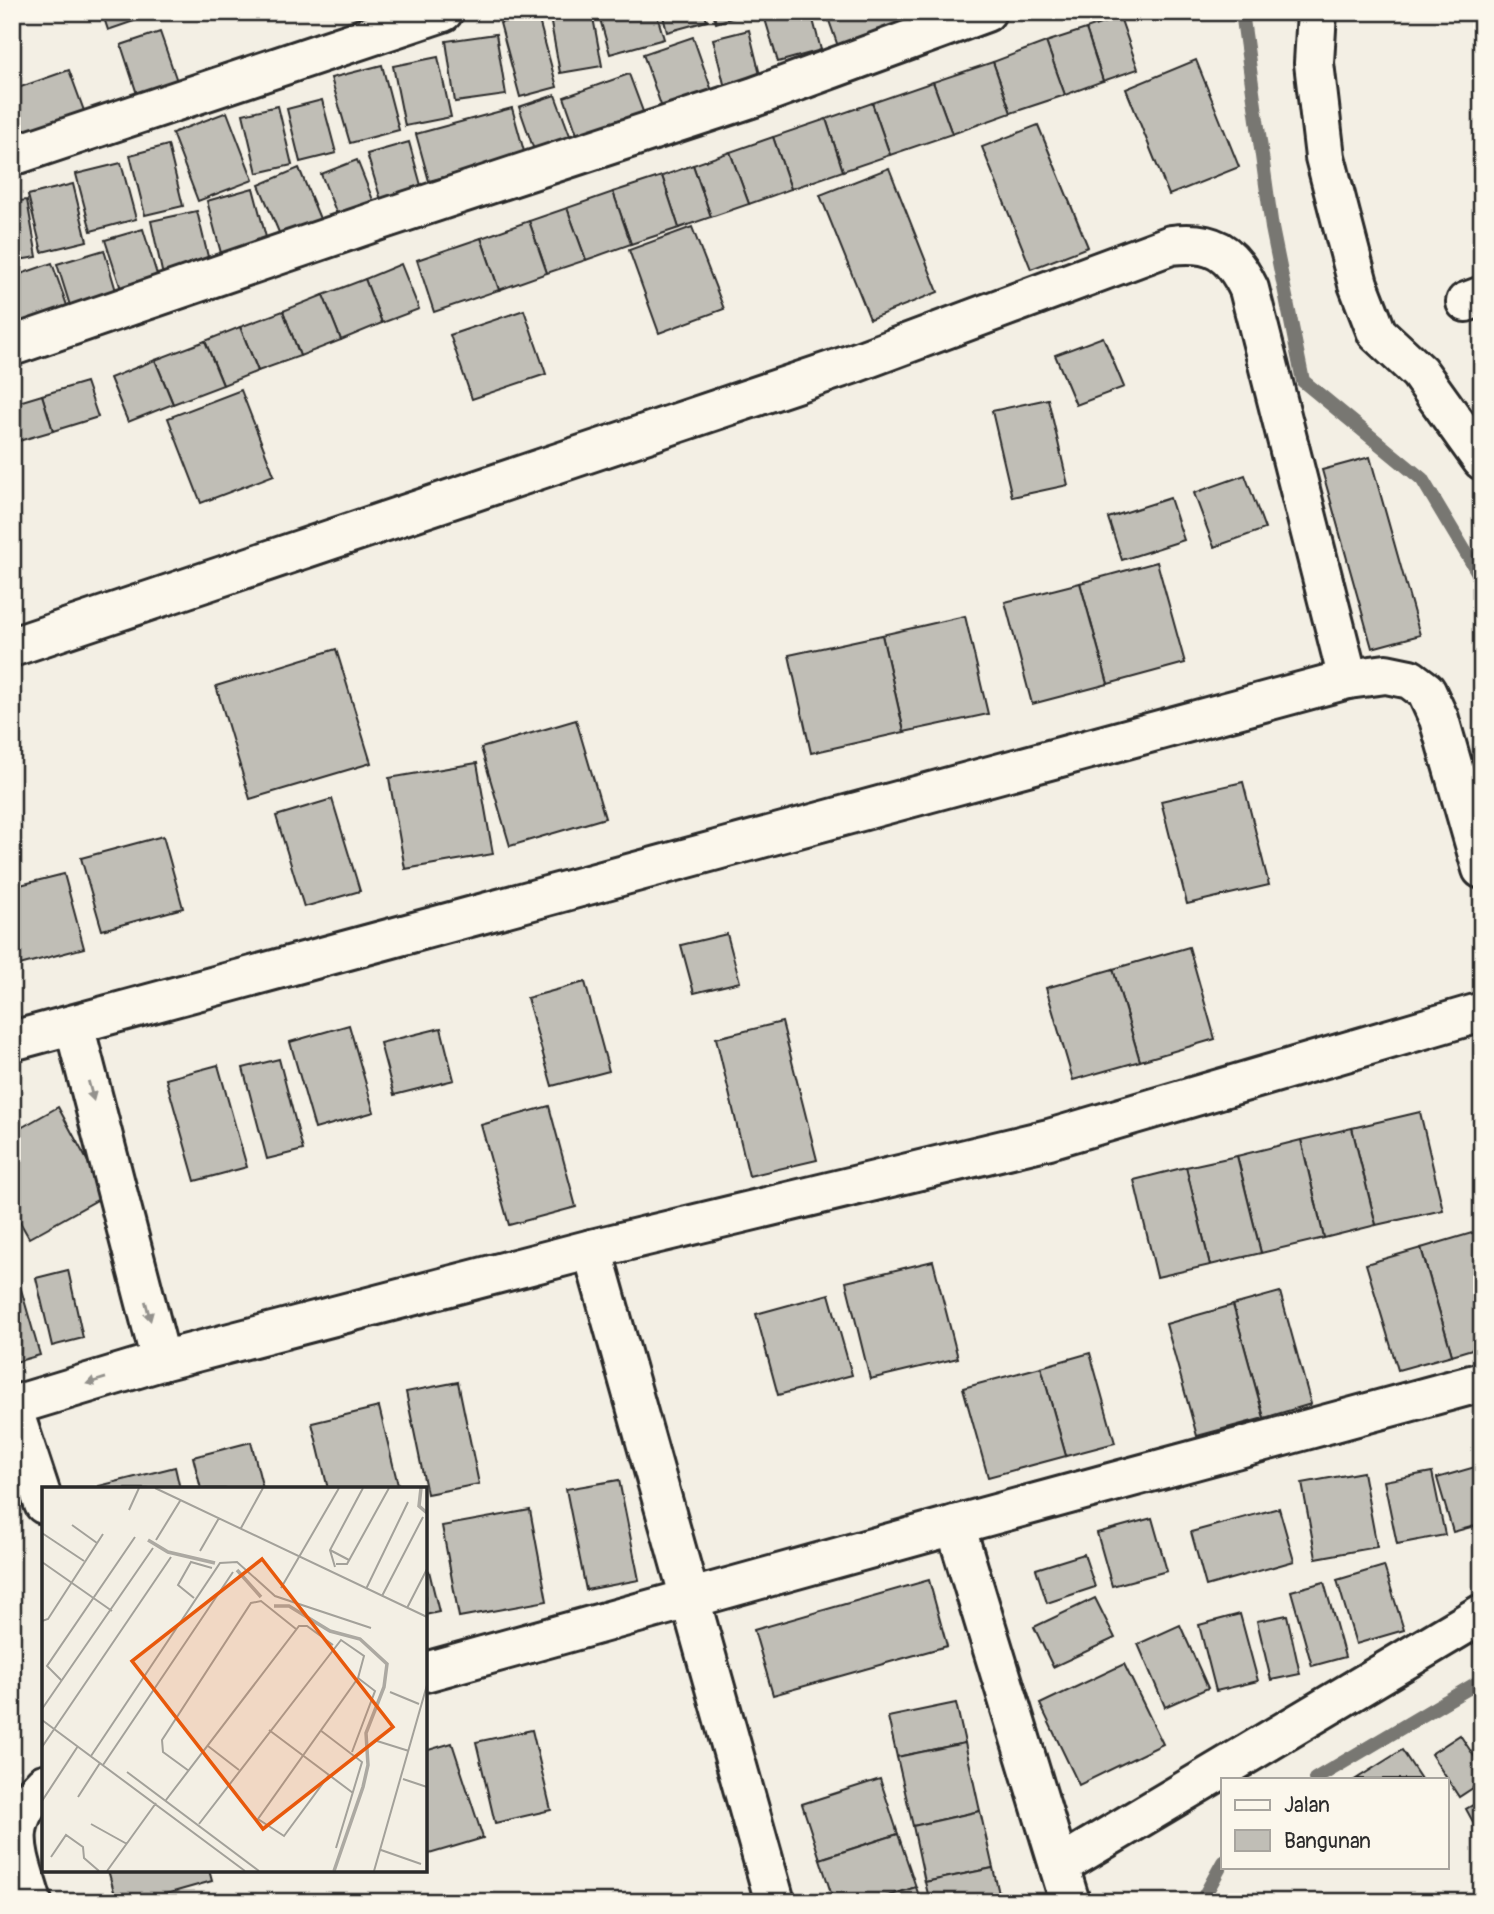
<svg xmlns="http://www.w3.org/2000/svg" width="1494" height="1914" font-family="Pangolin,sans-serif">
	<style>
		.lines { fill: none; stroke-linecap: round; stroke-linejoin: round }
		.stream { stroke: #787772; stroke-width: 14 }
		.building { fill: #c0beb6; stroke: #2b2b2b; stroke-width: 2 }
		.street-casing { stroke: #2b2b2b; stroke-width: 44 }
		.street { stroke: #fbf7ec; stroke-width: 38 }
		.oneway { fill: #93918c }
		.inset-river { fill: none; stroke: #aca9a2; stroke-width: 3.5 }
		.inset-road { fill: none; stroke: #a3a19a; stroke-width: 2 }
		.view { fill: #e8590c; fill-opacity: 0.15; stroke: #e8590c; stroke-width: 3.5 }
		.inset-edge { fill: none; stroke: #2b2b2b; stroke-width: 3.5 }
	</style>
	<rect width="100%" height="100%" fill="#f3efe4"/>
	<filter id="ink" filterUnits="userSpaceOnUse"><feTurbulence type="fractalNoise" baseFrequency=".0143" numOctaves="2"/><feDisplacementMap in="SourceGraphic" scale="14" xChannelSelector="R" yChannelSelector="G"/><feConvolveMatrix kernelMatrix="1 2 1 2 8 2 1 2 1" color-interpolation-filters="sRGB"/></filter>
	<g filter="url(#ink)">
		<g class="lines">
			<!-- stream -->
			<g class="stream">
				<path d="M1242 12 1272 228 1303 381 1422 479 1481 578 1482 584"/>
				<path d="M1315 1779 1482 1680"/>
				<path d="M1201 1902 1223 1862"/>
			</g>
		</g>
		<!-- building -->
		<g class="building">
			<path d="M102 12H160L108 30Z"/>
			<path d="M549 12H592L602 66 560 73Z"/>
			<path d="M598 12H656L664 39 610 54Z"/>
			<path d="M662 12H704L707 21 667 32Z"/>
			<path d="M713 12H750L716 23Z"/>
			<path d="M790 12H811L821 50 778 62 765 19Z"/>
			<path d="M826 12H904L909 29 840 52Z"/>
			<path d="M537 13 557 87 520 97 500 23Z"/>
			<path d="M1120 17 1138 69 1103 81 1086 29Z"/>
			<path d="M1086 29 1103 81 1065 95 1046 42Z"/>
			<path d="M749 30 761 79 725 88 713 39Z"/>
			<path d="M160 32 177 81 137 94 121 45Z"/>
			<path d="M496 34 506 95 455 102 446 41Z"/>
			<path d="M693 37 712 91 662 108 643 54Z"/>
			<path d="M1046 42 1065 95 1011 113 993 62Z"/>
			<path d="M438 57 451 117 405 126 393 66Z"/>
			<path d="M1196 60 1239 167 1169 195 1126 89Z"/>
			<path d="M993 62 1011 113 952 134 933 82Z"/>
			<path d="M382 65 399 130 350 143 331 78Z"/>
			<path d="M69 70 87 119 12 145V90Z"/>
			<path d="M629 74 645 117 579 140 564 97Z"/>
			<path d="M933 82 952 134 890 155 872 103Z"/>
			<path d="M555 95 572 141 535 153 519 107Z"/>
			<path d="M322 100 336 153 300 162 287 109Z"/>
			<path d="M872 103 890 155 843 171 826 119Z"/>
			<path d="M278 106 292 165 257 173 243 114Z"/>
			<path d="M512 108 525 155 429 181 416 134Z"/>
			<path d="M227 112 253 180 198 201 172 133Z"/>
			<path d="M826 119 843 171 791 189 773 137Z"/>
			<path d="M1038 125 1088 247 1031 269 982 147Z"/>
			<path d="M773 137 791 189 749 204 730 152Z"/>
			<path d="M409 142 422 189 381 200 367 154Z"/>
			<path d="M168 145 183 206 145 215 130 155Z"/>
			<path d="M730 152 749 204 711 217 693 165Z"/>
			<path d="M357 160 375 205 339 219 321 174Z"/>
			<path d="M121 163 136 219 91 231 76 174Z"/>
			<path d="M693 165 711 217 679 228 662 176Z"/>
			<path d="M299 168 323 226 283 242 259 185Z"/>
			<path d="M889 168 938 292 870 319 820 195Z"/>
			<path d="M662 176 679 228 631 244 613 192Z"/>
			<path d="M73 184 87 241 42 252 28 195Z"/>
			<path d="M253 188 267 241 221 253 207 201Z"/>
			<path d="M613 192 631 244 586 260 567 208Z"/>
			<path d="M27 200 37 257 12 261V202Z"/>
			<path d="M567 208 586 260 547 273 529 221Z"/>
			<path d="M197 211 210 265 163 276 151 221Z"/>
			<path d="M529 221 547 273 499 290 481 238Z"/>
			<path d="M692 227 724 309 659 333 629 250Z"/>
			<path d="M143 229 158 278 121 289 105 240Z"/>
			<path d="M481 238 499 290 434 312 417 260Z"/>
			<path d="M104 250 119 301 73 315 57 264Z"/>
			<path d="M52 263 70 314 12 334V277Z"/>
			<path d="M401 264 419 309 382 323 365 279Z"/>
			<path d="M365 279 382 323 341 340 323 295Z"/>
			<path d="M323 295 341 340 300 356 283 311Z"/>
			<path d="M524 310 546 374 472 399 450 335Z"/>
			<path d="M283 311 300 356 258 371 240 327Z"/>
			<path d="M240 327 258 371 223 385 205 341Z"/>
			<path d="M1103 337 1124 387 1076 405 1055 355Z"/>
			<path d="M205 341 223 385 173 404 155 360Z"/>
			<path d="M155 360 173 404 128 422 110 378Z"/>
			<path d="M86 382 98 417 53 431 42 395Z"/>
			<path d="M241 390 274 475 201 503 168 418Z"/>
			<path d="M42 395 53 431 12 443V404Z"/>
			<path d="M1048 399 1068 485 1012 497 992 411Z"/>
			<path d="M1370 457 1420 635 1372 648 1322 470Z"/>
			<path d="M1245 475 1265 529 1214 547 1194 493Z"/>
			<path d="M1170 498 1184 540 1122 560 1108 518Z"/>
			<path d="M1157 562 1185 663 1108 684 1080 583Z"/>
			<path d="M1080 583 1108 684 1032 704 1005 602Z"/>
			<path d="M965 616 988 714 904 732 882 635Z"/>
			<path d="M882 635 904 732 811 753 789 655Z"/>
			<path d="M336 649 371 763 250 799 216 686Z"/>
			<path d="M576 720 605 818 510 846 481 748Z"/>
			<path d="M477 763 493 854 405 869 389 778Z"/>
			<path d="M1243 782 1269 885 1187 904 1161 801Z"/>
			<path d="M332 799 360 891 304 907 276 816Z"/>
			<path d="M163 836 183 908 102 930 81 858Z"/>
			<path d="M64 874 84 948 12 967V887Z"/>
			<path d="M727 934 740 982 694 993 681 945Z"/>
			<path d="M1189 947 1215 1039 1140 1061 1113 969Z"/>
			<path d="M1113 969 1140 1061 1073 1080 1046 988Z"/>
			<path d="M585 982 609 1071 552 1086 527 998Z"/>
			<path d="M782 1022 817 1160 749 1176 716 1038Z"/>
			<path d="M349 1025 374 1112 315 1129 290 1042Z"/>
			<path d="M441 1028 454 1080 394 1095 380 1043Z"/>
			<path d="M279 1059 303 1150 267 1159 243 1068Z"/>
			<path d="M218 1065 247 1167 195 1181 166 1079Z"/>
			<path d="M549 1106 576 1207 509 1225 481 1125Z"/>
			<path d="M58 1107 106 1195 29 1238 12 1208V1133Z"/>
			<path d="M1420 1112 1443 1210 1376 1225 1352 1128Z"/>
			<path d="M1352 1128 1376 1225 1324 1238 1301 1140Z"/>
			<path d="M1301 1140 1324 1238 1261 1253 1237 1156Z"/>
			<path d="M1237 1156 1261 1253 1210 1265 1186 1167Z"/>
			<path d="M1186 1167 1210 1265 1157 1277 1134 1180Z"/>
			<path d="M1482 1230V1346L1452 1355 1421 1248Z"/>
			<path d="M1421 1248 1452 1355 1398 1370 1366 1264Z"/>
			<path d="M12 1258 40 1355 12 1363Z"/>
			<path d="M933 1261 958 1358 870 1379 846 1282Z"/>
			<path d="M68 1270 83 1338 52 1346 36 1278Z"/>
			<path d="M1280 1292 1311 1404 1264 1418 1233 1305Z"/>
			<path d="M829 1294 852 1375 778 1395 756 1314Z"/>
			<path d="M1233 1305 1264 1418 1197 1436 1166 1324Z"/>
			<path d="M1090 1353 1115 1443 1066 1456 1041 1367Z"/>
			<path d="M1041 1367 1066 1456 988 1477 963 1388Z"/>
			<path d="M458 1382 479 1484 427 1494 406 1392Z"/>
			<path d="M379 1407 399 1489H328L312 1423Z"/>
			<path d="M251 1442 263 1489H201L193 1457Z"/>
			<path d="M1482 1465V1524L1453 1532 1437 1478Z"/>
			<path d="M175 1467 180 1489H99V1486Z"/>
			<path d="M1363 1472 1377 1547 1316 1558 1302 1483Z"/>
			<path d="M1432 1472 1445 1535 1397 1544 1384 1481Z"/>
			<path d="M619 1480 639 1580 586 1590 566 1489Z"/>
			<path d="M1279 1508 1294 1561 1206 1586 1191 1532Z"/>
			<path d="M530 1510 547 1601 459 1617 442 1526Z"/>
			<path d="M1152 1518 1167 1571 1112 1586 1097 1533Z"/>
			<path d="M1084 1554 1095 1587 1047 1603 1036 1569Z"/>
			<path d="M1384 1566 1404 1630 1356 1644 1337 1580Z"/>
			<path d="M429 1571 439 1612 425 1615V1572Z"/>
			<path d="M929 1580 947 1646 773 1695 754 1630Z"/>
			<path d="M1324 1582 1345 1657 1312 1666 1291 1591Z"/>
			<path d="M1095 1598 1115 1638 1053 1667 1034 1627Z"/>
			<path d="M1240 1614 1258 1681 1216 1691 1199 1625Z"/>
			<path d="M1287 1615 1300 1674 1271 1680 1257 1621Z"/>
			<path d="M1180 1625 1208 1688 1165 1707 1138 1644Z"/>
			<path d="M1124 1664 1163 1744 1079 1785 1040 1704Z"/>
			<path d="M956 1703 965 1743 897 1757 888 1717Z"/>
			<path d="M532 1730 551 1810 495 1823 476 1742Z"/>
			<path d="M1460 1735 1482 1768V1782L1459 1797 1431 1754Z"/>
			<path d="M452 1743 483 1838 426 1855 425 1751Z"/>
			<path d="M965 1743 980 1811 913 1826 897 1757Z"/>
			<path d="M1402 1750 1421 1779H1356Z"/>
			<path d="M880 1779 898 1834 820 1859 802 1804Z"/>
			<path d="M1482 1800V1827L1477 1829 1466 1809Z"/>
			<path d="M980 1811 993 1868 925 1882 913 1826Z"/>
			<path d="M898 1834 916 1887 870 1902H834L820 1859Z"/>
			<path d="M993 1868 1001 1902H930L925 1882Z"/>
			<path d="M108 1870H209L212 1881 152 1898 153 1902H117Z"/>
			<path d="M916 1887 921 1902H870Z"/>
		</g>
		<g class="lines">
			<defs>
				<g id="street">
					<path d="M1317 12 1314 63 1325 157 1358 284 1377 333 1419 372 1482 460"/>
					<path d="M12 156 443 12"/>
					<path d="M1466 302 1482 296"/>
					<path d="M12 346 377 221 754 97 986 12"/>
					<path d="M12 647 852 364 1171 245C1212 240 1231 251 1249 289L1348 679"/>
					<path d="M74 1025 161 1361"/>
					<path d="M12 1041 1348 679 1386 674 1410 679 1426 691 1439 719 1482 869"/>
					<path d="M592 1249 775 1902"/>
					<path d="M12 1406 161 1361 592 1249 1049 1139 1482 1012"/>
					<path d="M12 1407 44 1504"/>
					<path d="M955 1525 1070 1902"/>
					<path d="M425 1672 955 1525 1482 1382"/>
					<path d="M1059 1866 1482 1614"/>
					<path d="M32 1902C17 1851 2 1826 44 1784"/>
				</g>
			</defs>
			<!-- street casing -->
			<use href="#street" class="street-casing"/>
			<!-- street -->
			<use href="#street" class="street"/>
		</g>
		<!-- one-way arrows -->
		<defs><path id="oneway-solid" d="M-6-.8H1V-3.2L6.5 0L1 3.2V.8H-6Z" transform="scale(1.75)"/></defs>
		<g class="oneway">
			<use href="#oneway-solid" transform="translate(91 1091) rotate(75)"/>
			<use href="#oneway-solid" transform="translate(148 1311) rotate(75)"/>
			<use href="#oneway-solid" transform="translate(96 1381) rotate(163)"/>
		</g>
	</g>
	<!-- overview -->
	<g transform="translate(42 1487)">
		<rect width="385" height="385" fill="#f3efe4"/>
		<path class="inset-river" d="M379 1 377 19 385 26M106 53 126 65 173 76M195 83 219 110M232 119H247L288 144 318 152 345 177 342 200 324 246 326 278 321 300 292 384"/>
		<path class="inset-road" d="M113 1 385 130M87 23 97 1M30 38 55 56M199 41 221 1M0 46 42 74M114 53 138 14M288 63 307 73M158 64 177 31M0 75 70 124M294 77H305L347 1M293 80 288 63 321 1M239 101 297 1M324 102 366 15M340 109 381 30M152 111 136 98 149 75 170 81M365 121 385 82M0 134 6 132 61 47M19 193 5 179 93 50M348 205 377 217M0 222 111 61M0 233 203 384M227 243 311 306M278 243 320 275 294 361M335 254 367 264M166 259 197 283M0 260 129 70M310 265 333 204 316 191M49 269 178 76 195 75 233 109 329 141M61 278 191 85M147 284 121 265 120 253 209 116 219 114 254 142M85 285 217 384M361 292 385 300M36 310 58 276M124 313 257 139H265L291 158M0 314 36 259M49 337 85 357M157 337 299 153 322 169 316 191 216 332 242 349 287 288M339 363 379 377M9 370 24 348 41 360 42 371 57 384M65 384 114 316M332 384 385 198"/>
		<path class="view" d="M220 72 351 240 221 342 90 174Z"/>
		<rect width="385" height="385" class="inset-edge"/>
	</g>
	<!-- margin -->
	<rect width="1494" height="1914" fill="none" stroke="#fbf7ec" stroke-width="42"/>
	<rect x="21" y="21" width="1452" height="1872" fill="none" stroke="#2b2b2b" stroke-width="2.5" filter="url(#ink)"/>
	<!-- legend -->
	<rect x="1221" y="1778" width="228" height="91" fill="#fbf7ec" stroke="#a8a59f" stroke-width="2"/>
	<rect x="1235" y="1800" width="35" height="10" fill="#fbf7ec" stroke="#a8a59f" stroke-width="2"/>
	<text x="1284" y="1812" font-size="21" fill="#2b2b2b">Jalan</text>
	<rect x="1235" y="1830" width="35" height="21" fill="#c0beb6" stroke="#a8a59f" stroke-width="2"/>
	<text x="1284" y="1848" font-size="21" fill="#2b2b2b">Bangunan</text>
</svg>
